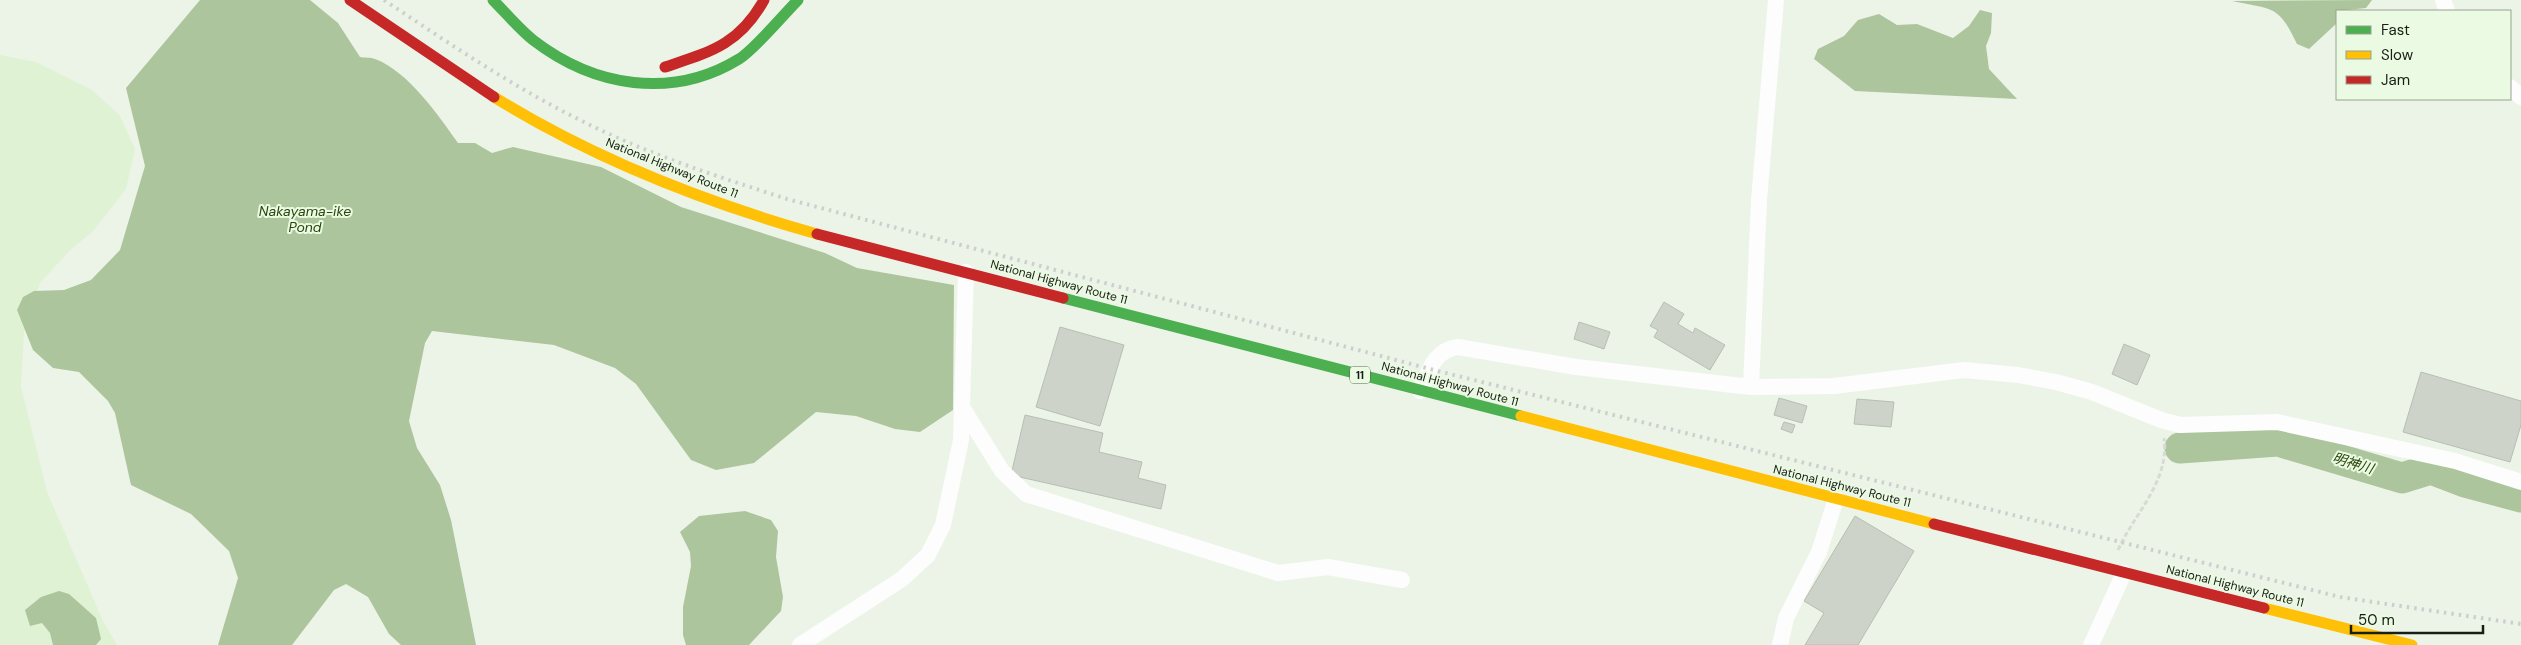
<svg xmlns="http://www.w3.org/2000/svg" width="2521" height="645" font-family="'DM Sans','Noto Sans JP',sans-serif">
	<style>
		.green { fill: #dff2d3 }
		.water { fill: #adc59c }
		.lines { fill: none; stroke-linecap: round; stroke-linejoin: round }
		.river { stroke: #adc59c; stroke-width: 31 }
		.building { fill: #cdd3c9; stroke: #b7beb4 }
		.path { stroke: #d7dad5; stroke-width: 3; stroke-dasharray: 5 2.5; stroke-linecap: butt }
		.street { stroke: #fcfdfc; stroke-width: 16 }
		.fast { stroke: #4caf50; stroke-width: 11 }
		.slow { stroke: #ffc107; stroke-width: 11 }
		.jam { stroke: #c62828; stroke-width: 11 }
		.rail { stroke: #cdcfcc; stroke-width: 4; stroke-dasharray: 2.5 5; stroke-linecap: butt }
		.labels { text-anchor: middle; stroke-width: 4; stroke-linejoin: round; paint-order: stroke }
		.shield { fill: #ebfae2; stroke: #586052; stroke-width: 1 }
		.shield-label { font-size: 11px; font-weight: bold; fill: #191e15 }
		.street-label { font-size: 12px; fill: #191e15; stroke: #ebfae2 }
		.water-label { font-size: 14px; font-style: italic; fill: #29460c; stroke: #ebfae2 }
	</style>
	<rect width="100%" height="100%" fill="#ecf4e8"/>
	<!-- green -->
	<path class="green" d="M0 55 36 62 92 90 120 116 135 149 126 189 93 231 71 249 40 283 24 332 21 387 47 492 103 621 117 645H0Z"/>
	<!-- water -->
	<g class="water">
		<path d="M200 0H310L338 23 360 57C365 58 371 57 375 59 408 71 439 116 458 143H475L492 153 513 147 601 167 681 207 825 253 857 268 954 285 953 410 920 432 895 429 856 416 816 412 754 463 716 470 691 460 636 384 615 368 554 345 432 331 425 343 409 421 417 448 440 485 451 520 476 645H401L389 634 368 597 346 584 334 590 292 645H218L238 578 229 551 191 514 131 485 115 413 108 401 79 372 53 368 33 350 17 310 23 297 34 291 64 290 91 280 120 250 145 166 126 88Z"/>
		<path d="M2372 0 2366 8 2337 11V23L2309 49 2297 44C2278 4 2273 10 2232 1Z"/>
		<path d="M1980 10 1992 13 1991 33 1986 46 1989 69 2017 99 1855 91 1814 59 1818 49 1844 36 1858 20 1879 14 1897 25 1917 24 1953 38 1969 26Z"/>
		<path d="M745 511 771 520 778 531 776 557 783 597 781 611 749 645H686L683 635V607L691 566 690 552 680 532 699 516Z"/>
		<path d="M59 591 69 594 96 618 101 639 96 645H53L50 633 42 623 30 626 25 610 41 597Z"/>
	</g>
	<g class="lines">
		<!-- river -->
		<path class="river" d="M2180 448 2278 441 2402 478 2431 469 2465 482 2521 497"/>
	</g>
	<!-- building -->
	<g class="building">
		<path d="M1664 302 1684 314 1678 324 1693 333 1695 328 1725 345 1710 370 1654 337 1658 330 1650 326Z"/>
		<path d="M1579 322 1610 332 1604 349 1574 339Z"/>
		<path d="M1060 327 1124 345 1100 426 1036 407Z"/>
		<path d="M2124 344 2150 355 2137 385 2112 374Z"/>
		<path d="M2421 372 2521 401V425L2510 462 2403 432Z"/>
		<path d="M1779 398 1807 406 1802 423 1774 415Z"/>
		<path d="M1857 399 1894 402 1891 427 1854 424Z"/>
		<path d="M1025 415 1103 433 1099 452 1142 462 1138 478 1166 485 1161 509 1011 475Z"/>
		<path d="M1784 422 1795 425 1792 433 1781 429Z"/>
		<path d="M1855 516 1914 551 1858 645H1805L1824 613 1804 601Z"/>
	</g>
	<g class="lines">
		<!-- path -->
		<path class="path" d="M2118 550C2134 514 2170 481 2164 438"/>
		<!-- street -->
		<g class="street">
			<path d="M2443 0 2447 11"/>
			<path d="M2510 87 2521 97"/>
			<path d="M1751 387 1759 200 1776 0"/>
			<path d="M1420 391C1429 371 1434 350 1458 347L1576 367 1751 387 1834 386 1964 370 2018 375 2056 382 2092 392 2161 420 2180 425 2277 422 2455 461 2521 482"/>
			<path d="M962 407 1002 471 1026 494 1278 573 1328 567 1402 580"/>
			<path d="M800 645 902 579 928 555 943 525 961 440 966 272"/>
			<path d="M1780 645 1786 618 1819 552 1836 499"/>
			<path d="M2091 645 2124 573"/>
		</g>
		<!-- fast -->
		<g class="fast">
			<path d="M493 0C506 13 519 29 533 40 594 87 672 100 739 59 755 49 783 15 798 0"/>
			<path d="M1063 298 1521 416"/>
		</g>
		<!-- slow -->
		<g class="slow">
			<path d="M494 97C594 159 704 202 817 234"/>
			<path d="M1521 416 1934 524"/>
			<path d="M2264 608 2412 645"/>
		</g>
		<!-- jam -->
		<g class="jam">
			<path d="M350 0 494 97"/>
			<path d="M665 67C710 52 739 45 764 0"/>
			<path d="M817 234 1063 298"/>
			<path d="M1934 524 2264 608"/>
		</g>
		<!-- rail -->
		<path class="rail" d="M384 0C447 42 510 85 578 119 644 153 716 176 787 199L1430 369 2340 597 2521 624"/>
	</g>
	<g class="labels">
		<!-- shield labels -->
		<rect class="shield" x="1350" y="366.5" width="20" height="17" rx="4"/>
		<g class="shield-label">
			<text x="1360" y="379">11</text>
		</g>
		<!-- street labels -->
		<g class="street-label">
			<text transform="translate(672 168) rotate(22)" y="4">National Highway Route 11</text>
			<text transform="translate(1059 282) rotate(15)" y="4">National Highway Route 11</text>
			<text transform="translate(1450 384) rotate(15)" y="4">National Highway Route 11</text>
			<text transform="translate(1842 486) rotate(14)" y="4">National Highway Route 11</text>
			<text transform="translate(2235 586) rotate(14)" y="4">National Highway Route 11</text>
		</g>
		<!-- water labels -->
		<g class="water-label">
			<text x="305" y="216">Nakayama-ike<tspan x="305" dy="16">Pond</tspan></text>
			<text transform="translate(2353 463) rotate(17)" y="5">明神川</text>
		</g>
	</g>
	<!-- legend -->
	<rect x="2336" y="10" width="175" height="90" fill="#ebfae2" stroke="#97a290"/>
	<rect x="2346" y="26" width="25" height="8" fill="#4caf50" stroke="#97a290"/>
	<text x="2381" y="35" font-size="15" fill="#191e15">Fast</text>
	<rect x="2346" y="51" width="25" height="8" fill="#ffc107" stroke="#97a290"/>
	<text x="2381" y="60" font-size="15" fill="#191e15">Slow</text>
	<rect x="2346" y="76" width="25" height="8" fill="#c62828" stroke="#97a290"/>
	<text x="2381" y="85" font-size="15" fill="#191e15">Jam</text>
	<!-- scale -->
	<path d="M2351 625v8h132v-8" fill="none" stroke="#191e15" stroke-width="2.5"/>
	<text x="2358" y="625" font-size="15" fill="#191e15" stroke="#ebfae2" stroke-width="4" paint-order="stroke">50 m</text>
</svg>
